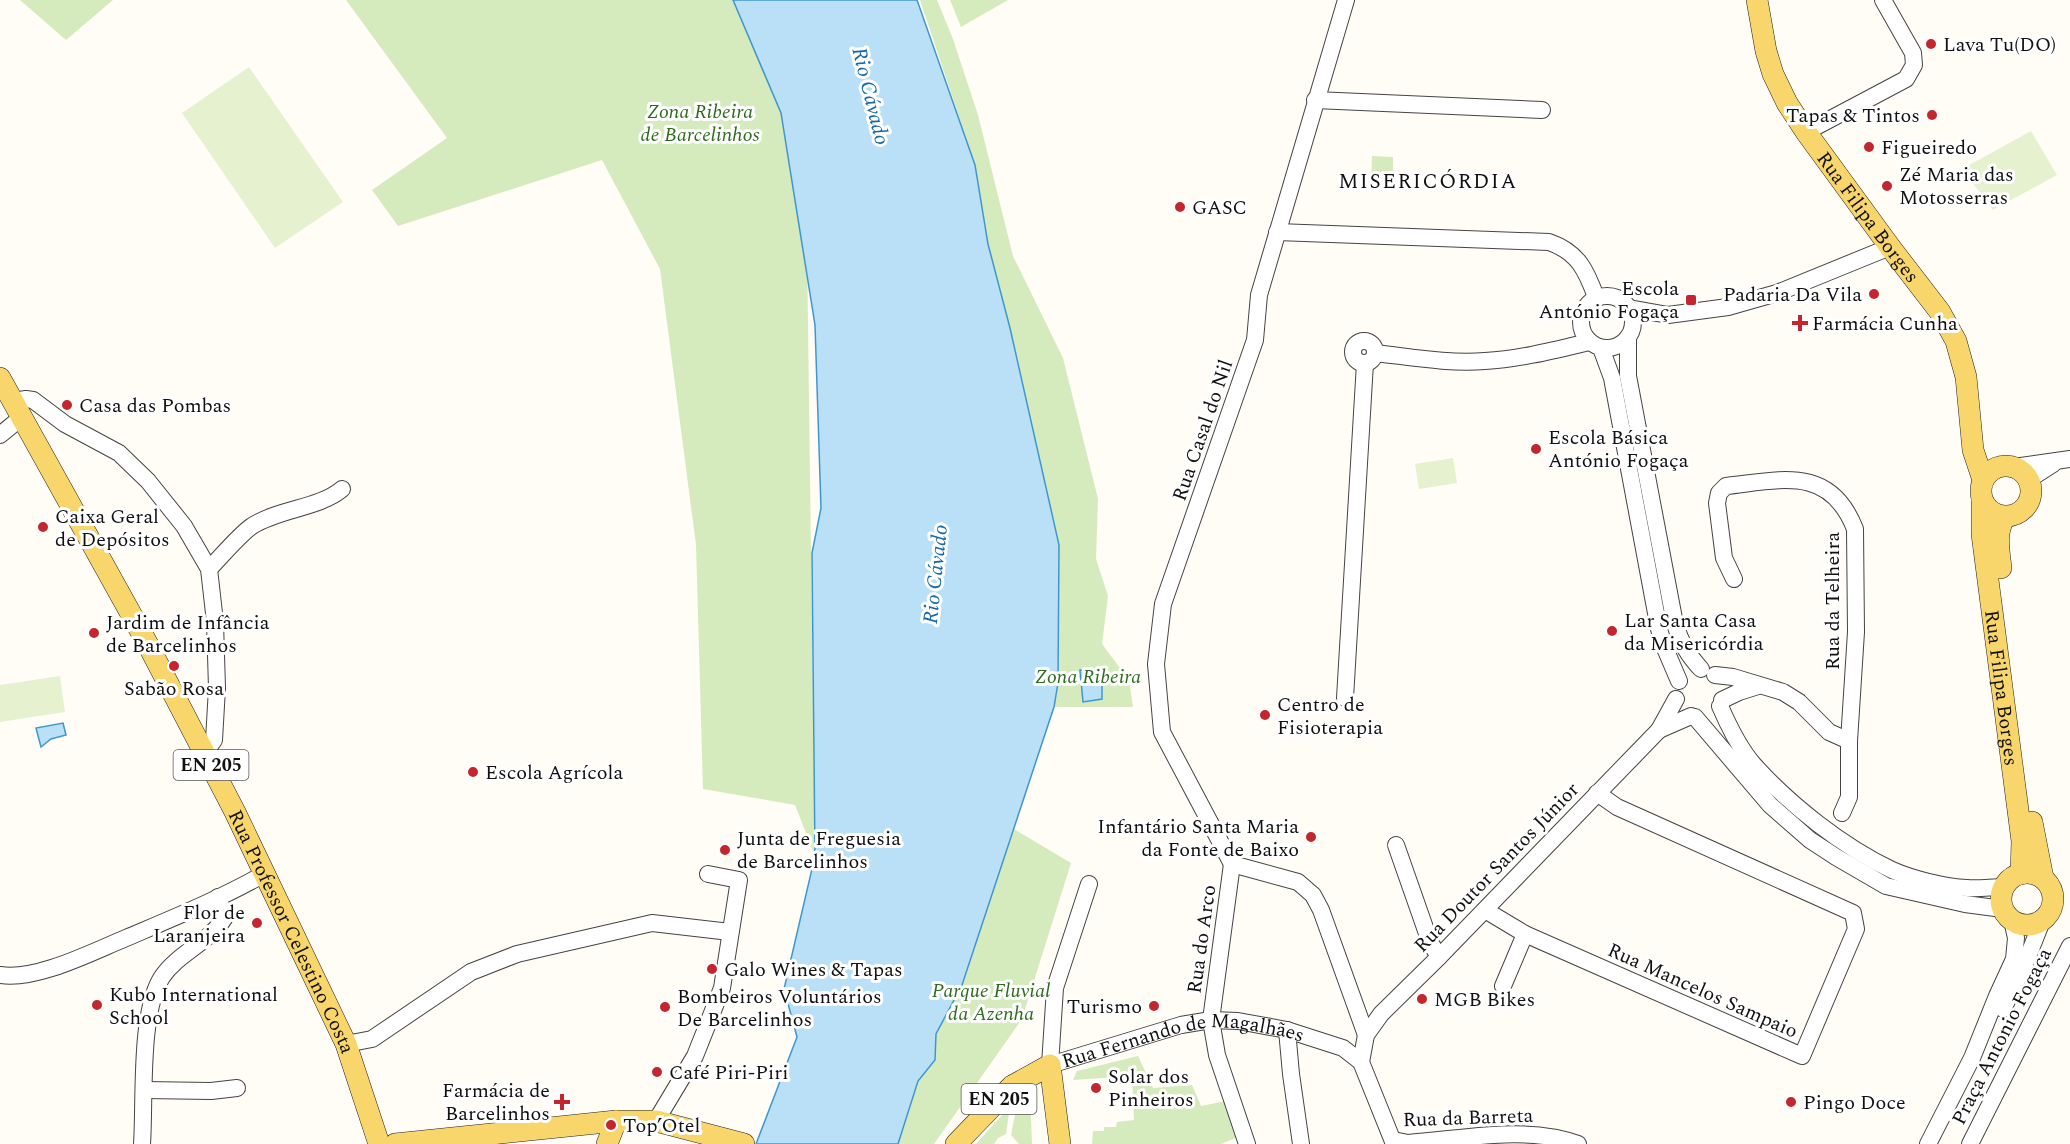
<svg xmlns="http://www.w3.org/2000/svg" width="2070" height="1144" font-family="Spectral,serif">
	<style>
		.green { fill: #d5ebbd }
		.pitch { fill: #e6f2cf }
		.water { fill: #b9e0f7; stroke: #3f96cf; stroke-width: 1.5 }
		.lines { fill: none; stroke-linecap: round; stroke-linejoin: round }
		.minor-casing { stroke: #444; stroke-width: 18 }
		.major-casing { stroke: #222; stroke-width: 22 }
		.minor { stroke: #fff; stroke-width: 16 }
		.major { stroke: #f9d66b; stroke-width: 21 }
		.poi-dot { fill: #c4262e; stroke: #fff; stroke-width: 2 }
		.labels { text-anchor: middle; stroke-width: 6; stroke-linejoin: round; paint-order: stroke }
		.shield { fill: #fff; stroke: #585858; stroke-width: 1.5 }
		.shield-label { font-size: 18px; font-weight: bold; fill: #111 }
		.poi-label { font-size: 20px; fill: #111; stroke: #fff; text-anchor: start }
		.park-label { font-size: 20px; font-style: italic; fill: #2f6b1f; stroke: #fff }
		.street-label { font-size: 20px; fill: #111; stroke: #fff }
		.water-label { font-size: 21px; font-style: italic; fill: #1768a6; stroke: #fff }
		.neighbourhood-label { font-size: 21px; letter-spacing: 1.5px; fill: #111; stroke: #fff }
	</style>
	<rect width="100%" height="100%" fill="#fffdf5"/>
	<!-- green -->
	<g class="green">
		<path d="M20 0H113L66 40Z"/>
		<path d="M346 0H750L805 99 815 856 795 805 703 789 696 545 660 269 602 160 398 226 372 190 447 138Z"/>
		<path d="M920 0H937L953 39 978 115 1013 256 1063 358 1098 499 1096 559 1108 596 1102 644 1129 680 1133 707H1054L1058 683 1059 545 1010 328 988 244 975 165Z"/>
		<path d="M950 0H1008L961 27Z"/>
		<path d="M1372 156 1393 157V186H1371Z"/>
		<path d="M1014 829 1071 863 1022 1019 934 1144H898L918 1081 935 1060 936 1034 962 985Z"/>
		<path d="M1138 1056 1153 1088 1192 1085 1201 1106 1226 1101 1238 1137 1221 1144H1092L1093 1131H1104V1127H1116L1117 1122 1134 1120 1132 1076 1073 1080 1077 1071Z"/>
		<path d="M1030 1093 1032 1144H1019L1011 1135 1018 1100Z"/>
		<path d="M1010 1106 1006 1134 998 1138 994 1144H976Z"/>
	</g>
	<!-- pitch -->
	<g class="pitch">
		<path d="M249 67 343 202 275 248 182 113Z"/>
		<path d="M2031 131 2057 175 1993 210 1962 169Z"/>
		<path d="M1453 458 1457 483 1419 489 1415 464Z"/>
		<path d="M60 676 65 712 0 722V685Z"/>
	</g>
	<!-- water -->
	<g class="water">
		<path d="M733 0H917L975 165 988 244 1010 328 1059 545 1058 683 1054 707 962 985 936 1034 935 1060 918 1081 898 1144H756L797 1037 784 989 815 856 812 553 821 508 815 325 781 113Z"/>
		<path d="M1080 670 1102 672V699L1083 702Z"/>
		<path d="M63 723 66 735 51 739 41 747 36 728Z"/>
	</g>
	<g class="lines">
		<defs>
			<g id="minor">
				<path d="M1315 100 1542 110"/>
				<path d="M1806 132 1906 79 1914 65 1913 53 1883 0"/>
				<path d="M1277 232 1549 242C1578 252 1586 270 1596 297"/>
				<circle cx="1607" cy="322" r="26"/>
				<path d="M1629 308 1668 315 1728 307 1777 293 1890 247"/>
				<path d="M1628 337V376L1675 624C1681 643 1688 655 1701 669"/>
				<circle cx="1364" cy="352" r="11"/>
				<path d="M1601 348 1612 378 1659 629 1664 646 1679 681"/>
				<path d="M1375 353C1411 357 1449 364 1485 361 1520 359 1555 350 1589 342"/>
				<path d="M13 401 26 399 33 400 65 424 119 453 148 481 184 526 209 569 215 622 217 688 214 740 205 753"/>
				<path d="M0 435 22 417"/>
				<path d="M2014 467 2070 459"/>
				<path d="M2028 480 2053 464"/>
				<path d="M209 569C221 557 239 535 252 526 278 509 320 508 342 489"/>
				<path d="M1734 579 1724 558 1717 503 1719 493 1726 486C1781 480 1830 465 1855 529L1856 632 1849 741V797L1842 813"/>
				<path d="M1715 675 1733 677 1783 692 1799 702 1829 732 1849 741"/>
				<path d="M1345 698 1365 363"/>
				<path d="M1722 700 1739 692 1758 686"/>
				<path d="M1720 706C1729 727 1739 748 1754 765 1790 805 1843 847 1892 870 1912 879 1945 887 1967 888 1979 889 1992 887 2004 887"/>
				<path d="M1695 717 1770 805 1810 840 1836 857 1886 886 1965 904 2003 909"/>
				<path d="M1659 730 1691 716"/>
				<path d="M1396 845 1430 942 1439 957"/>
				<path d="M1232 864 1162 732 1156 664 1163 604 1255 340 1259 295 1346 0"/>
				<path d="M1232 864 1211 1020 1217 1055 1247 1144"/>
				<path d="M1232 864 1298 882 1313 895 1321 910 1366 1035"/>
				<path id="s1" d="M1089 884 1055 988 1050 1065 1181 1025 1211 1020 1238 1021 1287 1030 1343 1048 1361 1062"/>
				<path d="M1485 910 1525 934 1802 1056 1856 929 1853 913 1617 807 1597 793"/>
				<path d="M0 975C36 981 92 952 126 938 173 918 220 899 264 874"/>
				<path d="M1503 986 1525 934"/>
				<path d="M2003 1009 2025 964 2042 921"/>
				<path d="M1287 1030 1291 1074 1301 1144"/>
				<path d="M346 1044 372 1039 471 972 517 954 652 923 730 932"/>
				<path d="M144 1090 211 1091 237 1088"/>
				<path d="M656 1121 695 1056 722 988 739 880 708 874"/>
				<path d="M1393 1140 1408 1143C1463 1139 1526 1125 1578 1144"/>
				<path d="M142 1144C145 1101 139 1012 162 977 178 953 210 942 225 917L218 897"/>
				<path d="M1394 1144 1361 1062 1366 1035 1381 1014 1439 957 1659 730 1676 699"/>
				<path d="M1928 1144 1972 1058 1997 996 2014 959 2016 938 2012 920"/>
				<path d="M1970 1144 2070 946"/>
			</g>
			<g id="major">
				<path id="s2" d="M1757 0 1766 51 1773 74 1787 103 1806 132 1890 247 1940 312 1956 341 1966 377 1973 450 1983 480"/>
				<path id="s3" d="M0 378 146 641 235 812 346 1044 379 1144"/>
				<circle cx="2006" cy="491" r="25"/>
				<path id="s4" d="M1982 500V534L2022 841 2021 874"/>
				<path d="M2001 568C1999 550 1995 532 2005 517"/>
				<path d="M2032 822 2043 878"/>
				<circle cx="2027" cy="899" r="26"/>
				<path d="M395 1144 616 1121H656L744 1144"/>
				<path d="M607 1144 616 1121"/>
				<path d="M956 1144 1012 1086 1050 1065 1060 1144"/>
			</g>
		</defs>
		<!-- minor casing -->
		<use href="#minor" class="minor-casing"/>
		<!-- major casing -->
		<use href="#major" class="major-casing"/>
		<!-- minor -->
		<use href="#minor" class="minor"/>
		<!-- major -->
		<use href="#major" class="major"/>
	</g>
	<!-- markers -->
	<g class="poi-dot">
		<circle cx="1931" cy="44" r="6"/>
		<circle cx="1932" cy="115" r="6"/>
		<circle cx="1869" cy="147" r="6"/>
		<circle cx="1887" cy="186" r="6"/>
		<circle cx="1180" cy="207" r="6"/>
		<circle cx="1874" cy="294" r="6"/>
		<rect x="1685" y="294" width="12" height="12" rx="3"/>
		<path d="M1797 314h6v6h6v6h-6v6h-6v-6h-6v-6h6z"/>
		<circle cx="67" cy="405" r="6"/>
		<circle cx="1536" cy="449" r="6"/>
		<circle cx="43" cy="527" r="6"/>
		<circle cx="1612" cy="631" r="6"/>
		<circle cx="94" cy="633" r="6"/>
		<circle cx="174" cy="666" r="6"/>
		<circle cx="1265" cy="715" r="6"/>
		<circle cx="473" cy="772" r="6"/>
		<circle cx="1311" cy="837" r="6"/>
		<circle cx="725" cy="850" r="6"/>
		<circle cx="257" cy="923" r="6"/>
		<circle cx="712" cy="969" r="6"/>
		<circle cx="1422" cy="999" r="6"/>
		<circle cx="97" cy="1005" r="6"/>
		<circle cx="1154" cy="1006" r="6"/>
		<circle cx="665" cy="1007" r="6"/>
		<circle cx="657" cy="1072" r="6"/>
		<circle cx="1096" cy="1088" r="6"/>
		<path d="M559 1093h6v6h6v6h-6v6h-6v-6h-6v-6h6z"/>
		<circle cx="1791" cy="1102" r="6"/>
		<circle cx="611" cy="1125" r="6"/>
	</g>
	<g class="labels">
		<!-- shield labels -->
		<g class="shield">
			<rect x="173.5" y="750" width="75" height="30" rx="4.5"/>
			<rect x="961.5" y="1084" width="75" height="30" rx="4.5"/>
		</g>
		<g class="shield-label">
			<text x="211" y="771">EN 205</text>
			<text x="999" y="1105">EN 205</text>
		</g>
		<!-- poi labels -->
		<g class="poi-label">
			<text x="1943" y="51">Lava Tu(DO)</text>
			<text x="1920" y="122" text-anchor="end">Tapas &amp; Tintos</text>
			<text x="1881" y="154">Figueiredo</text>
			<text x="1899" y="181">Zé Maria das<tspan x="1899" dy="23">Motosserras</tspan></text>
			<text x="1192" y="214">GASC</text>
			<text x="1679" y="295" text-anchor="end">Escola<tspan x="1679" dy="23">António Fogaça</tspan></text>
			<text x="1862" y="301" text-anchor="end">Padaria Da Vila</text>
			<text x="1812" y="330">Farmácia Cunha</text>
			<text x="79" y="412">Casa das Pombas</text>
			<text x="1548" y="444">Escola Básica<tspan x="1548" dy="23">António Fogaça</tspan></text>
			<text x="55" y="523">Caixa Geral<tspan x="55" dy="23">de Depósitos</tspan></text>
			<text x="1624" y="627">Lar Santa Casa<tspan x="1624" dy="23">da Misericórdia</tspan></text>
			<text x="106" y="629">Jardim de Infância<tspan x="106" dy="23">de Barcelinhos</tspan></text>
			<text x="174" y="695" text-anchor="middle">Sabão Rosa</text>
			<text x="1277" y="711">Centro de<tspan x="1277" dy="23">Fisioterapia</tspan></text>
			<text x="485" y="779">Escola Agrícola</text>
			<text x="1299" y="833" text-anchor="end">Infantário Santa Maria<tspan x="1299" dy="23">da Fonte de Baixo</tspan></text>
			<text x="737" y="845">Junta de Freguesia<tspan x="737" dy="23">de Barcelinhos</tspan></text>
			<text x="245" y="919" text-anchor="end">Flor de<tspan x="245" dy="23">Laranjeira</tspan></text>
			<text x="724" y="976">Galo Wines &amp; Tapas</text>
			<text x="109" y="1001">Kubo International<tspan x="109" dy="23">School</tspan></text>
			<text x="677" y="1003">Bombeiros Voluntários<tspan x="677" dy="23">De Barcelinhos</tspan></text>
			<text x="1434" y="1006">MGB Bikes</text>
			<text x="1142" y="1013" text-anchor="end">Turismo</text>
			<text x="669" y="1079">Café Piri-Piri</text>
			<text x="1108" y="1083">Solar dos<tspan x="1108" dy="23">Pinheiros</tspan></text>
			<text x="550" y="1097" text-anchor="end">Farmácia de<tspan x="550" dy="23">Barcelinhos</tspan></text>
			<text x="1803" y="1109">Pingo Doce</text>
			<text x="623" y="1132">Top’Otel</text>
		</g>
		<!-- park labels -->
		<g class="park-label">
			<text x="700" y="118">Zona Ribeira<tspan x="700" dy="23">de Barcelinhos</tspan></text>
			<text x="1088" y="683">Zona Ribeira</text>
			<text x="991" y="997">Parque Fluvial<tspan x="991" dy="23">da Azenha</tspan></text>
		</g>
		<!-- street labels -->
		<g class="street-label">
			<text dy="7" stroke="none"><textPath href="#s2" startOffset="248">Rua Filipa Borges</textPath></text>
			<text transform="translate(1202 430) rotate(-71)" y="7">Rua Casal do Nil</text>
			<text transform="translate(1832 601) rotate(-90)" y="7">Rua da Telheira</text>
			<text dy="7" stroke="none"><textPath href="#s4" startOffset="189">Rua Filipa Borges</textPath></text>
			<text transform="translate(1496 867) rotate(-46)" y="7">Rua Doutor Santos Júnior</text>
			<text dy="7" stroke="none"><textPath href="#s3" startOffset="626">Rua Professor Celestino Costa</textPath></text>
			<text transform="translate(1201 939) rotate(-82)" y="7">Rua do Arco</text>
			<text transform="translate(1703 990) rotate(24)" y="7">Rua Mancelos Sampaio</text>
			<text transform="translate(2001 1036) rotate(-63)" y="7">Praça Antonio Fogaça</text>
			<text dy="7" stroke="none"><textPath href="#s1" startOffset="324">Rua Fernando de Magalhães</textPath></text>
			<text transform="translate(1468 1117) rotate(-2)" y="7">Rua da Barreta</text>
		</g>
		<!-- water labels -->
		<g class="water-label">
			<text transform="translate(871 96) rotate(76)" y="7">Rio Cávado</text>
			<text transform="translate(935 574) rotate(-84)" y="7">Rio Cávado</text>
		</g>
		<!-- neighbourhood labels -->
		<g class="neighbourhood-label">
			<text x="1428" y="188">MISERICÓRDIA</text>
		</g>
	</g>
</svg>
